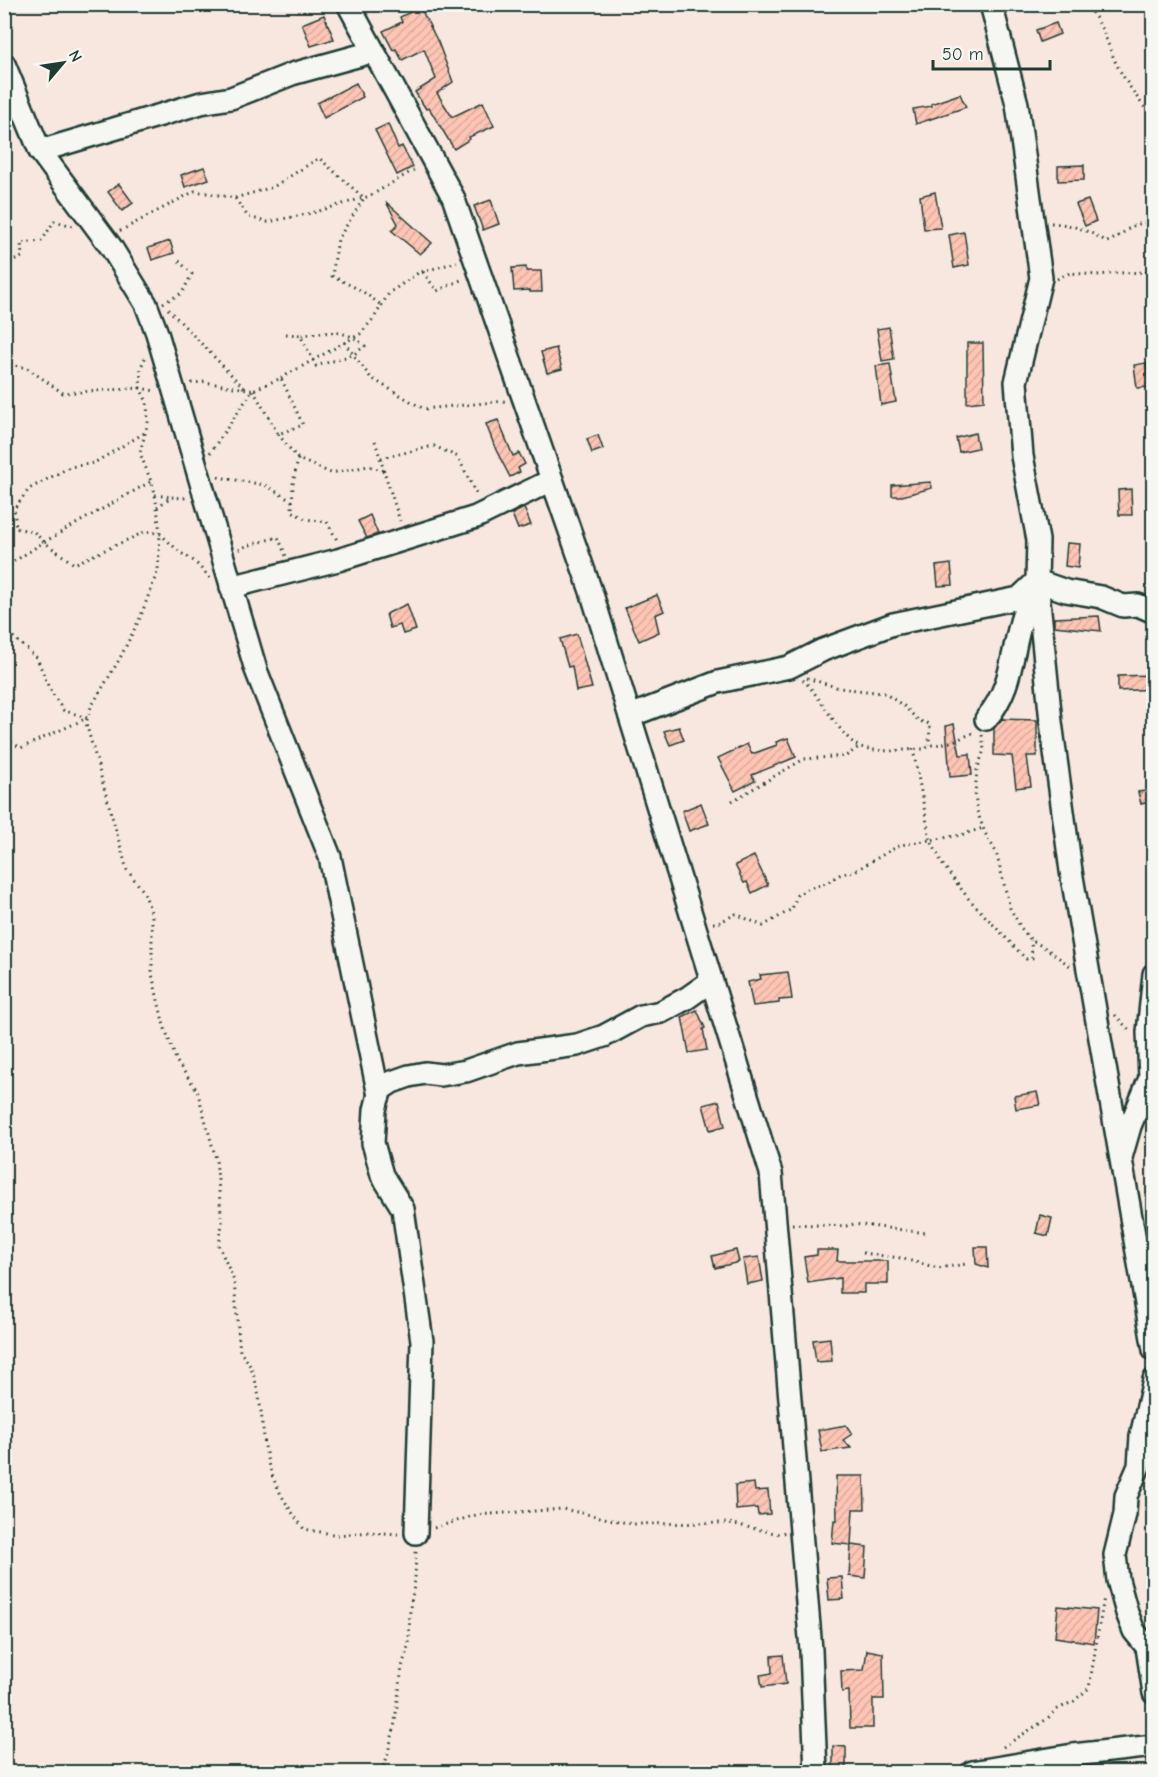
<svg xmlns="http://www.w3.org/2000/svg" width="1158" height="1777" font-family="'Comic Neue',sans-serif">
	<style>
		.building { fill: url(#building-hatch); stroke: #1f3d34; stroke-width: 1.5 }
		.lines { fill: none; stroke-linecap: round; stroke-linejoin: round }
		.minor-casing { stroke: #1f3d34; stroke-width: 26 }
		.path { stroke: #1f3d34; stroke-width: 3; stroke-dasharray: 1.5 4.5; stroke-linecap: butt }
		.minor { stroke: #f6f6f2; stroke-width: 21 }
	</style>
	<defs>
		<pattern id="building-hatch" width="6" height="6" patternUnits="userSpaceOnUse" patternTransform="scale(1.5)"><rect width="6" height="6" fill="#fec5b4"/><path d="M-1 1l2-2M0 6l6-6M5 7l2-2" fill="none" stroke="#d9aa9b"/></pattern>
	</defs>
	<rect width="100%" height="100%" fill="#f8e7df"/>
	<filter id="ink" filterUnits="userSpaceOnUse"><feTurbulence type="fractalNoise" baseFrequency=".0167" numOctaves="2"/><feDisplacementMap in="SourceGraphic" scale="12" xChannelSelector="R" yChannelSelector="G"/><feConvolveMatrix kernelMatrix="1 2 1 2 8 2 1 2 1" color-interpolation-filters="sRGB"/></filter>
	<g filter="url(#ink)">
		<!-- building -->
		<g class="building">
			<path d="M420 7 438 42 453 82 437 93 452 117 483 102 494 126 469 137 470 139 454 149 429 108 426 109 415 92 436 79 424 49 402 60 396 49 393 50 383 31 402 22 400 17Z"/>
			<path d="M324 15 334 39 311 46 302 24Z"/>
			<path d="M1056 23 1060 34 1040 42 1036 30Z"/>
			<path d="M356 83 363 97 324 118 317 103Z"/>
			<path d="M960 94 966 107 916 124 913 109 932 106 931 104Z"/>
			<path d="M388 124 398 148 402 146 413 167 397 175 375 130Z"/>
			<path d="M1084 165V180L1058 181V166Z"/>
			<path d="M204 167 209 179 185 187 181 175Z"/>
			<path d="M119 184 133 203 122 211 108 192Z"/>
			<path d="M935 192 941 228 924 229 920 196Z"/>
			<path d="M491 200 499 224 483 230 474 206Z"/>
			<path d="M1088 200 1096 221 1085 226 1076 204Z"/>
			<path d="M386 202 432 243 420 254 392 231 398 224Z"/>
			<path d="M964 232 969 265 954 268 949 235Z"/>
			<path d="M170 241 174 253 152 260 148 248Z"/>
			<path d="M526 267V271H541L542 292H530V290L514 291 512 268Z"/>
			<path d="M889 327 894 359 882 361 877 329Z"/>
			<path d="M967 343H983L984 401 967 403Z"/>
			<path d="M556 348 562 369 547 373 541 352Z"/>
			<path d="M1146 363 1149 387 1137 388 1134 365Z"/>
			<path d="M890 364 896 402 881 405 876 366Z"/>
			<path d="M498 420 513 456 519 453 525 464 518 468 520 472 510 477 496 450 486 424Z"/>
			<path d="M975 433 978 448 959 452 956 438Z"/>
			<path d="M598 435 603 449 592 453 587 439Z"/>
			<path d="M931 482 932 488 902 496H892V485Z"/>
			<path d="M1131 489 1132 515H1119L1118 490Z"/>
			<path d="M524 508 531 525 518 529 512 514Z"/>
			<path d="M370 515 378 534 367 538 358 521Z"/>
			<path d="M1067 543 1080 544 1078 568 1065 566Z"/>
			<path d="M951 564 953 585 938 586 936 566Z"/>
			<path d="M657 595 664 611 655 615 659 632 639 641 625 608Z"/>
			<path d="M407 604 416 630 403 634 400 625 390 628 386 614Z"/>
			<path d="M1099 616 1101 631 1054 626V618Z"/>
			<path d="M577 634 592 688 576 691 572 666 568 667 560 639Z"/>
			<path d="M1154 675V689L1118 691V676Z"/>
			<path d="M1002 719 1037 720V756H1027L1031 786 1016 788 1012 756 994 755V728Z"/>
			<path d="M954 724 960 755 970 754 972 775 950 777 946 726Z"/>
			<path d="M679 727 684 740 670 745 664 731Z"/>
			<path d="M788 738 796 757 752 775 755 781 735 791 718 758 747 744 752 754 777 745 776 742Z"/>
			<path d="M1154 790V801L1141 804 1138 792Z"/>
			<path d="M701 803 709 824 689 831 682 811Z"/>
			<path d="M754 856 768 885 752 893 747 882 744 883 735 865Z"/>
			<path d="M788 972 792 999 779 1000V1003L753 1006 748 982 761 979 760 975Z"/>
			<path d="M697 1010 705 1028 703 1029 707 1050 689 1053 682 1017Z"/>
			<path d="M1037 1092 1040 1105 1016 1109 1014 1096Z"/>
			<path d="M719 1101 725 1126 710 1130 703 1105Z"/>
			<path d="M1040 1215 1052 1218 1048 1236 1036 1233Z"/>
			<path d="M975 1247H987L988 1268 976 1264Z"/>
			<path d="M736 1250 739 1262 715 1268 712 1256Z"/>
			<path d="M817 1250H838L837 1261H888V1284H864V1293H840V1278L808 1283 804 1257 817 1255Z"/>
			<path d="M759 1257 763 1281 747 1284 743 1259Z"/>
			<path d="M830 1338 832 1361 816 1362 813 1340Z"/>
			<path d="M846 1425 852 1434 843 1440 851 1448 822 1452 818 1430Z"/>
			<path d="M836 1476H864L865 1509H853L851 1545 832 1543 834 1520 837 1521Z"/>
			<path d="M754 1483 755 1491 768 1490 770 1514 758 1515 757 1508 736 1510 735 1485Z"/>
			<path d="M851 1545 867 1547 865 1578 849 1576Z"/>
			<path d="M842 1577 844 1599 829 1600 827 1578Z"/>
			<path d="M1058 1606 1097 1610 1094 1643 1055 1637Z"/>
			<path d="M867 1650 883 1653 884 1699H873V1728H850L849 1691 842 1692 841 1671 864 1670Z"/>
			<path d="M783 1655 786 1684 762 1687 760 1675 772 1673 771 1656Z"/>
			<path d="M833 1746 846 1747V1769H833Z"/>
		</g>
		<g class="lines">
			<defs>
				<g id="minor">
					<path d="M348 4 453 197 592 594 771 1173 811 1650 816 1772"/>
					<path d="M991 4 1017 104 1041 278 1016 382 1022 456 1038 540 1037 581 1051 722 1071 871 1154 1350"/>
					<path d="M4 64 40 151 111 247 146 304 157 333 256 670 330 857 379 1096"/>
					<path d="M40 151 201 103 231 98 292 74 372 52"/>
					<path d="M1037 581 1066 591 1101 597 1123 606 1138 605 1154 612"/>
					<path d="M231 587 338 560 476 517 552 480"/>
					<path d="M630 716 718 682 789 667 823 650 893 624 1019 598 1037 581"/>
					<path d="M986 719C1013 688 1011 652 1023 615 1026 605 1031 595 1036 585"/>
					<path d="M1122 1154 1130 1126 1150 1078 1148 1032 1154 974"/>
					<path d="M1154 1380 1141 1436 1139 1466 1126 1496 1125 1514 1115 1555 1118 1580 1127 1613 1134 1631 1147 1647 1154 1693"/>
					<path d="M416 1533 422 1341 403 1209 382 1175 373 1143 375 1110 380 1090 392 1082 409 1076 425 1073 441 1075 466 1071 518 1053 577 1045 604 1036 641 1016 661 1012 687 998 711 981"/>
					<path d="M972 1772 1073 1755 1154 1746"/>
				</g>
			</defs>
			<!-- minor casing -->
			<use href="#minor" class="minor-casing"/>
			<!-- path -->
			<g class="path">
				<path d="M1083 4C1104 20 1107 48 1119 69 1129 87 1141 103 1154 120"/>
				<path d="M235 198 273 187 319 158 364 198 338 239 332 276 362 291 381 305"/>
				<path d="M1051 223C1072 224 1090 231 1107 242 1126 235 1131 219 1154 224"/>
				<path d="M120 231 195 191 235 198 248 217 268 222 312 213 370 196 417 168"/>
				<path d="M4 265 22 257 21 243 42 241 54 221 73 226"/>
				<path d="M423 272 437 291 463 279"/>
				<path d="M1057 279 1070 273 1097 275 1119 273 1149 272 1154 270"/>
				<path d="M163 303 182 293 192 274 177 259"/>
				<path d="M168 309 245 389"/>
				<path d="M286 334 300 335 316 366 353 355 365 346C344 327 327 333 300 335"/>
				<path d="M344 342 371 378 424 409 505 401"/>
				<path d="M145 358 141 367 140 388 147 402 148 422 140 453 154 489 157 507 160 534 158 570 140 618 119 660 91 707 86 723 127 870 144 892 152 915V974L164 1026 177 1062 197 1090 216 1159 222 1223 219 1246 234 1281 240 1352C263 1372 261 1434 268 1463 275 1488 289 1509 304 1529L338 1535 369 1532 398 1534"/>
				<path d="M4 363 27 368 63 393 140 388 155 391"/>
				<path d="M281 378 360 334 374 318 389 293 418 273 457 262"/>
				<path d="M191 383 204 382 253 390"/>
				<path d="M278 434 298 459 331 473 369 466 384 471 400 521"/>
				<path d="M375 441 384 471"/>
				<path d="M210 453 253 390 281 378 303 425 278 434 253 390"/>
				<path d="M381 458 434 446 458 457 477 496"/>
				<path d="M298 459 293 484 292 511 305 519 327 522 338 542"/>
				<path d="M218 477 265 485 293 502"/>
				<path d="M150 482 44 542 74 564 147 531 160 534 181 553 194 561 210 578"/>
				<path d="M155 495 171 497"/>
				<path d="M157 507 171 497 184 498 188 496"/>
				<path d="M239 550 246 546 278 537 286 556"/>
				<path d="M4 568 44 542 34 532 16 528 14 509 29 489 70 467 94 463 146 432"/>
				<path d="M4 629 37 658 49 688 63 710 87 718 21 748 4 738"/>
				<path d="M807 678 839 688 884 693 904 706 919 721 930 724 929 745"/>
				<path d="M803 680C820 695 843 742 861 747 881 754 905 749 926 749L929 745C947 745 959 739 975 732"/>
				<path d="M982 735 984 750 977 770 975 793 977 811 985 833 996 852 1010 908 1021 928 1031 940 1047 949 1070 966"/>
				<path d="M913 749 930 839 943 865 968 898 1026 959 1032 958 1031 940"/>
				<path d="M732 801 804 759 846 756 859 747"/>
				<path d="M713 923H718L736 914 763 926 792 909 797 895 809 888 826 883 841 874 853 872 900 845 961 835 983 828"/>
				<path d="M1115 1015 1131 1032"/>
				<path d="M792 1224 846 1226 854 1224 927 1233"/>
				<path d="M863 1253 900 1258 938 1268 967 1264"/>
				<path d="M434 1528 476 1515 563 1509 632 1524 729 1523 779 1534 785 1532"/>
				<path d="M1003 1747 1047 1719 1056 1710 1074 1701 1089 1688 1104 1597"/>
				<path d="M383 1772 394 1729 402 1667 409 1643 410 1608 415 1580 416 1550"/>
			</g>
			<!-- minor -->
			<use href="#minor" class="minor"/>
		</g>
	</g>
	<!-- margin -->
	<rect width="1158" height="1777" fill="none" stroke="#f6f6f2" stroke-width="24"/>
	<rect x="12" y="12" width="1134" height="1753" fill="none" stroke="#1f3d34" stroke-width="2" filter="url(#ink)"/>
	<!-- north arrow -->
	<g transform="translate(63 63) rotate(61)" stroke="#f6f6f2" stroke-width="4.5" paint-order="stroke">
	<path d="M0-4.5L10 22L0 15L-10 22Z" fill="#1f3d34"/>
	<text y="-9" font-size="16" font-weight="bold" text-anchor="middle" fill="#1f3d34">N</text>
	</g>
	<!-- scale -->
	<path d="M933 60v9h117v-9" fill="none" stroke="#1f3d34" stroke-width="3"/>
	<text x="942" y="60" font-size="18" fill="#1f3d34" stroke="#f6f6f2" stroke-width="4.5" paint-order="stroke">50 m</text>
</svg>
